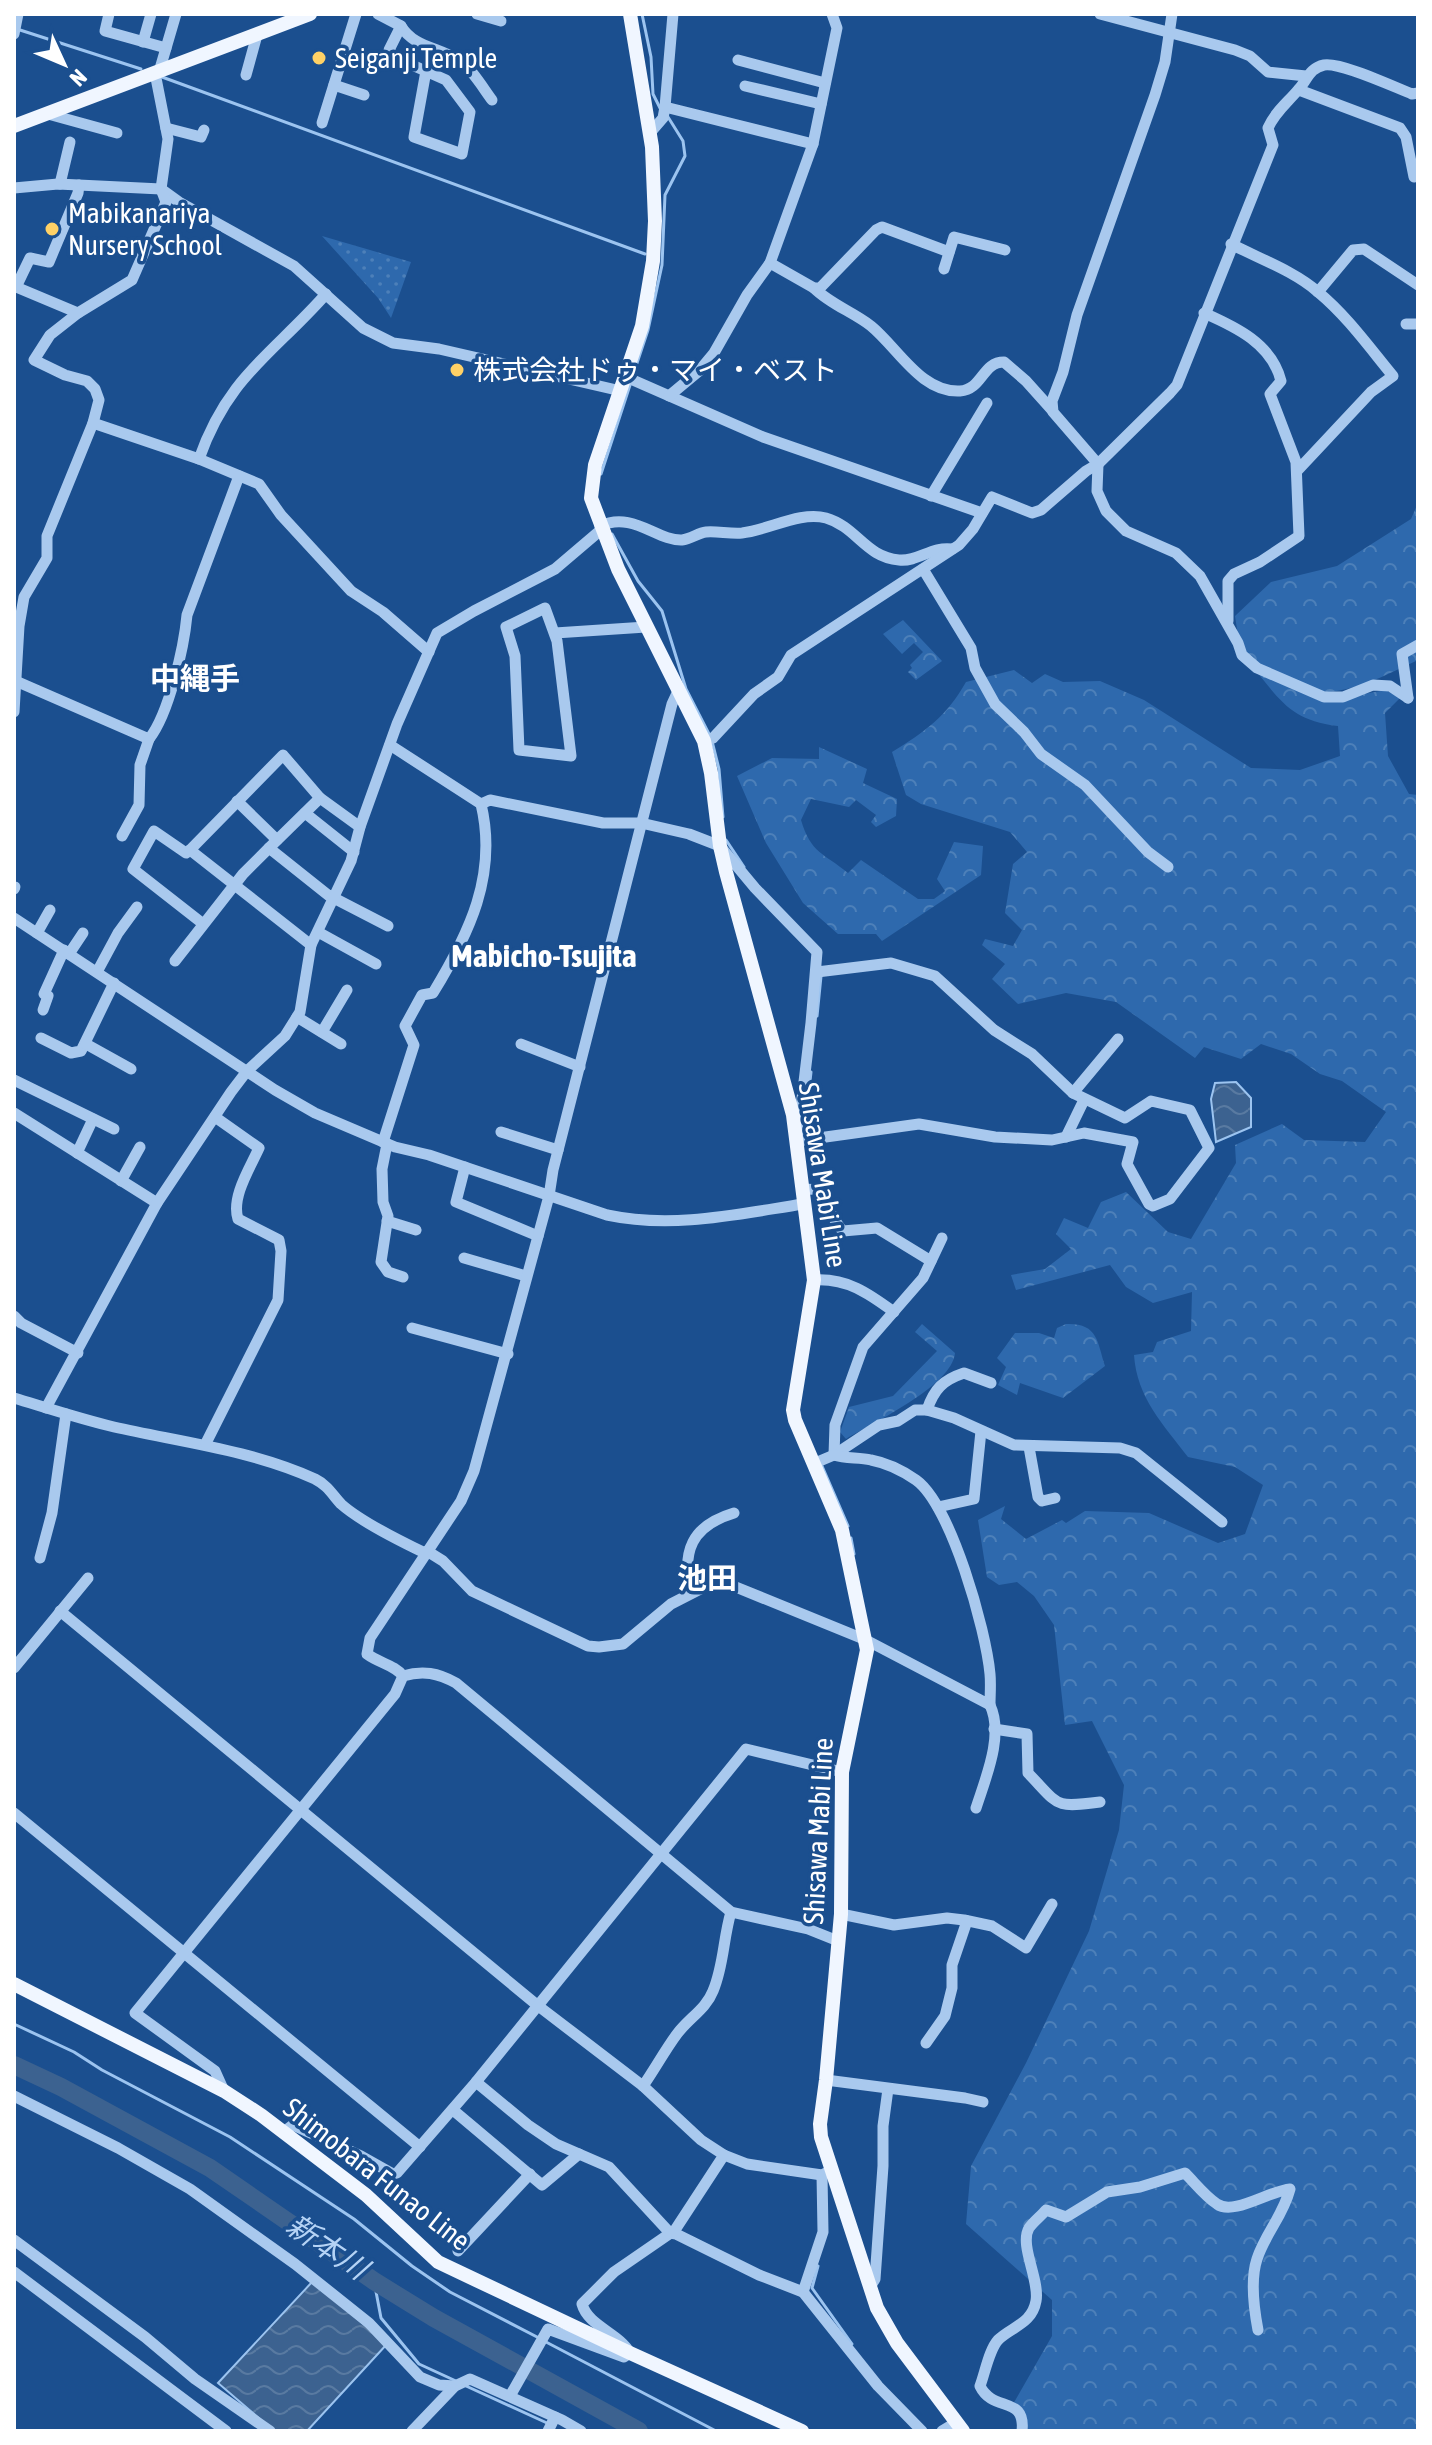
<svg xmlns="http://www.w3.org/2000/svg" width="1432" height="2445" font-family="'Asap Condensed','Noto Sans JP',sans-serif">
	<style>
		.grass { fill: url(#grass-dots) }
		.forest { fill: url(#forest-crowns) }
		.water { fill: url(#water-waves); stroke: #9cc4f0; stroke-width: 2 }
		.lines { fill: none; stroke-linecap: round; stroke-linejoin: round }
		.stream { stroke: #9cc4f0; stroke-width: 3 }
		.river { stroke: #3c6290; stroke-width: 18 }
		.minor { stroke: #a9c9ee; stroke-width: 11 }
		.major { stroke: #f0f6ff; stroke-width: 14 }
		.poi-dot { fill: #ffd166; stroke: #1b4f8f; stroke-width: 3 }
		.labels { text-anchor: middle; stroke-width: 7; stroke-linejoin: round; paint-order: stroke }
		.poi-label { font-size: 28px; fill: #fff; stroke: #1b4f8f; text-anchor: start }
		.street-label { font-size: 28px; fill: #fff; stroke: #1b4f8f }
		.neighbourhood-label { font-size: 30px; font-weight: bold; fill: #fff; stroke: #1b4f8f }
		.water-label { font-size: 30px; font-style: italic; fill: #b5d3f5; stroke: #1b4f8f }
		.quarter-label { font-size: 32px; font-weight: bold; fill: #fff; stroke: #1b4f8f }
	</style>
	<defs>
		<pattern id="grass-dots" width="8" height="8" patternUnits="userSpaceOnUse" patternTransform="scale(2)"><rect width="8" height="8" fill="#2e69ad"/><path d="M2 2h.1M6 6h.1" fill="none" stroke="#4d80b9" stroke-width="1.8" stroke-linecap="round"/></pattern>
		<pattern id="forest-crowns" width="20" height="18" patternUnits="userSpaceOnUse" patternTransform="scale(2)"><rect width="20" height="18" fill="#2e69ad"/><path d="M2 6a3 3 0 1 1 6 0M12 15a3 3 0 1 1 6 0" fill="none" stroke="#4d80b9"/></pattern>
		<pattern id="water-waves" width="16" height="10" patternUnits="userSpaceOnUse" patternTransform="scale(2)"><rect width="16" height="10" fill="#3c6290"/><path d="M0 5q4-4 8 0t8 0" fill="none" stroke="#597aa1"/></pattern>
	</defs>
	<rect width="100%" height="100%" fill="#1b4f8f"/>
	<!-- grass -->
	<path class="grass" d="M322 236 411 262 391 318 378 298Z"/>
	<!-- forest -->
	<g class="forest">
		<path d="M1418 503V660C1390 673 1361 689 1329 692 1315 693 1253 665 1245 653 1238 642 1237 628 1235 616L1271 582 1337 566 1411 519Z"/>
		<path d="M903 620 942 661 916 680 908 672 912 668 910 665 923 652 914 643 902 654 883 634Z"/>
		<path d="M1014 670 1032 683 1045 674 1063 682 1100 681 1144 700 1251 768 1300 770 1340 756 1338 726C1293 720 1283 704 1256 671L1324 701 1386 690 1400 698 1385 713 1388 756 1409 794 1418 795V2431H1019L1012 2406 1052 2336V2300L966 2224 971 2166 1026 2063 1089 1931 1119 1830 1124 1785 1092 1721 1065 1725 1054 1625 1034 1596 1017 1582 999 1585 987 1577 978 1520 1005 1506 1001 1519 1026 1539 1062 1520 1066 1523 1085 1511 1149 1513 1218 1543 1245 1534 1263 1485 1235 1467 1188 1457C1163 1424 1137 1398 1134 1355L1153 1352 1157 1342 1191 1331 1192 1292 1153 1303 1126 1287 1110 1265 1016 1290 1011 1275 1045 1269 1071 1249 1056 1234 1064 1218 1088 1228 1101 1202 1126 1192 1168 1232 1191 1239 1236 1163 1235 1145 1282 1124 1304 1140 1365 1142 1386 1112 1342 1081 1320 1074 1291 1054 1261 1044 1241 1059 1204 1047 1195 1058 1116 1002 1066 993 1018 1004 992 979 1005 964 982 945 985 939 1013 946 1022 930 1005 913 1013 864 1027 852 1010 832 921 804 906 795 892 752C926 731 946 717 966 682Z"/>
		<path d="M819 747 867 769 863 783 897 799 896 816 876 827 871 822 876 815 856 800 849 807 811 799 801 820C811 854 824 853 848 873L861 860 918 899H934L945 891 937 879 954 842 983 846 981 875 882 941 876 934H838L803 903 766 843 737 776 772 758 819 759Z"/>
		<path d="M922 1324 955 1353C952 1386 874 1422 846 1439L840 1432 849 1407 893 1396 937 1351 915 1332Z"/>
		<path d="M1066 1324C1098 1323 1097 1341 1105 1366L1063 1398 1020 1383 1017 1395 998 1385 1006 1367 997 1358 1015 1333H1039L1054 1338 1057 1328Z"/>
	</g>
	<!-- water -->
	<g class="water">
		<path d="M1236 1082 1251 1098V1127L1216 1142 1211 1099 1215 1083Z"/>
		<path d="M313 2281 387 2344 307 2431H274L218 2383Z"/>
	</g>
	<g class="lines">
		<!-- stream -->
		<g class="stream">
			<path d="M642 14 651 57 653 94 660 108"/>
			<path d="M20 30 141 69"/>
			<path d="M162 77 645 254"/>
			<path d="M633 375 648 330 662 265 665 195 685 156 683 141 668 117"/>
			<path d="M601 474 631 382"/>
			<path d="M612 534 638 581 662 611 686 689 709 734"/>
			<path d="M712 741 719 769 723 817"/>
			<path d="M726 840 744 867"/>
			<path d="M817 1016 821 976"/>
			<path d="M804 1136 811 1072"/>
			<path d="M822 1466 848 1526"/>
			<path d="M851 1538 854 1554"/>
			<path d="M14 2024 74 2052 102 2070 230 2137 354 2219 412 2266 450 2292 539 2338"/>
			<path d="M818 2266 812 2288 852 2344"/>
			<path d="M374 2281 381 2318 419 2364 456 2381"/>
			<path d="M546 2342 716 2431"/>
			<path d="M466 2386 547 2423"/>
		</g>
		<!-- river -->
		<path class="river" d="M14 2065 61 2087 210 2168 374 2281 434 2318 639 2431"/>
		<!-- minor -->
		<g class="minor">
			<path d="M109 14 105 31 166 48"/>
			<path d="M378 14 401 26 389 50 394 57 446 80 470 112 462 154 414 137 426 71"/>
			<path d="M477 14 501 21"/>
			<path d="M1100 14 1235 50 1250 56 1268 72 1306 76"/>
			<path d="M1172 14 1165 62 1155 95 1077 315 1063 372 1052 401 1053 412 1098 464 1097 491 1106 511 1126 531 1176 553 1200 576 1238 643 1242 655 1257 668 1324 697H1343L1373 685 1390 686 1408 698"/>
			<path d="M401 26C414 48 440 47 460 61 472 69 483 88 492 100"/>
			<path d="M14 34 18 14"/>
			<path d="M143 42 151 14"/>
			<path d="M738 60 825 83"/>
			<path d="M159 72 176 14"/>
			<path d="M246 75 257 35"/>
			<path d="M334 85 364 95"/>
			<path d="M745 86 821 104"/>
			<path d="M1299 90 1400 128 1406 137 1414 177"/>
			<path d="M665 107 813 144"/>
			<path d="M48 114 117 133"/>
			<path d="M322 123 356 14"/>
			<path d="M166 128 201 137 204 130"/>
			<path d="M650 133 663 118 665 107 673 14"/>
			<path d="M60 184 70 142"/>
			<path d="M14 188 58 184 161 189 179 202 294 266 363 328 393 343 439 349 621 391"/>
			<path d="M1231 244C1260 259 1294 271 1318 292 1347 316 1369 347 1393 376L1371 392 1297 471"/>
			<path d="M770 263 814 288H820L876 230 882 227 949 252"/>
			<path d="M944 269 954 237 1005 250"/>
			<path d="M814 288C830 304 853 312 871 326 898 348 921 393 960 391 983 389 982 362 1004 362L1026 381 1052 410"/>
			<path d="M1318 292 1353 250 1364 249 1418 285"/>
			<path d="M78 313 16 287 30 258 49 262 78 193 79 185"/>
			<path d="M1204 313C1236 327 1272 344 1281 381L1270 394 1296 462 1299 536 1260 562 1234 574 1228 581V621"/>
			<path d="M1406 324H1418"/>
			<path d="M626 377 763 437 982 513"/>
			<path d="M669 396 699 371 714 353 747 295 770 263 813 144 837 28 832 14"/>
			<path d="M93 423 199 459 259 484 281 515 351 591 383 612 429 652"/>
			<path d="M199 459C228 376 273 354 326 294"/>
			<path d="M931 496 987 403"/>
			<path d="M600 526C633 511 657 541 682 540 691 539 698 533 706 532 717 531 730 534 742 533 769 530 800 511 826 518 857 527 865 557 899 560 918 562 932 546 952 549"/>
			<path d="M923 569 971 648 975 668 995 704 1024 732 1041 754 1085 785 1148 852 1168 867"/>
			<path d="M545 608 557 641 571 756 519 750 515 656 506 627Z"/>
			<path d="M555 633 646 627"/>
			<path d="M18 682 149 739C169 714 184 647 187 615L239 476"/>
			<path d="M1408 698 1402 654 1418 645"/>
			<path d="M14 712 19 626 24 597 47 558V536L93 423 99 400 95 389 87 381 65 375 34 360 50 335 78 313 132 280 166 202 161 189 168 139 155 73"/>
			<path d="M704 741 713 738 754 694 778 677 791 655 959 545 973 529 992 497 1032 513 1041 510 1086 471 1098 464 1170 393 1177 385 1273 145 1268 128C1275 112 1287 103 1298 90 1307 81 1309 68 1324 65 1341 62 1394 87 1412 94L1418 93"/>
			<path d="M237 801 277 840"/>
			<path d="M481 804 490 800 603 823H641L689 834 720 846 755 888 817 952 811 1023 797 1141 919 1124 995 1137 1052 1140 1084 1133 1133 1142 1127 1164 1149 1204 1153 1206 1170 1199 1209 1148 1190 1110 1151 1101 1125 1118 1073 1093 1032 1054 994 1030 935 976 891 963 817 972"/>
			<path d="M305 813 354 852"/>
			<path d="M122 836 139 805 140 765 149 739"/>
			<path d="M269 848 320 798 360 827"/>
			<path d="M190 850 186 853 154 831 133 869 202 923"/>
			<path d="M14 889 15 887"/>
			<path d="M14 918 275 1090 315 1113 395 1147 429 1155 607 1215C673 1229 738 1214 803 1204"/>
			<path d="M318 932 376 964"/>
			<path d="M37 933 50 910"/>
			<path d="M311 945 190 850 283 755 320 798"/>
			<path d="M69 954 83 933"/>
			<path d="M175 961 243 874 269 848 328 895 388 926"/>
			<path d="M97 972 118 933 137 907"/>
			<path d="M43 1010 48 996 44 994 64 950"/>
			<path d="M297 1017 341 1044"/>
			<path d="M322 1032 347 990"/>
			<path d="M41 1038 71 1053 81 1051 114 983"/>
			<path d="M86 1044 131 1069"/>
			<path d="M521 1044 580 1067"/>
			<path d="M14 1080 114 1129"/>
			<path d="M1073 1093 1118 1039"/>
			<path d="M14 1113 157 1203"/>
			<path d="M501 1132 558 1150"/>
			<path d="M1066 1137 1084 1100"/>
			<path d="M383 1142 414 1045 405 1026 422 995 433 993C469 934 498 875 481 804L390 745"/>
			<path d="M387 1144 382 1169 383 1202 388 1216 381 1262 388 1272 403 1277"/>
			<path d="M77 1153 93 1119"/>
			<path d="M465 1167 456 1202 538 1236"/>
			<path d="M121 1181 140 1147"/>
			<path d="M802 1189C804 1189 815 1189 817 1190 821 1192 834 1223 843 1231L877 1228 931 1261"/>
			<path d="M387 1221 416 1230"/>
			<path d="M464 1258 526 1276"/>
			<path d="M814 1280C847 1278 868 1293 894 1312"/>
			<path d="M14 1316 21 1323 78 1353"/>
			<path d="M412 1328 508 1354"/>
			<path d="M14 1398C47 1408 80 1419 114 1427 181 1442 251 1450 315 1479 327 1485 332 1494 341 1504 360 1521 402 1542 425 1553"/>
			<path d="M46 1408 157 1203 231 1092 247 1071 285 1036 300 1012 311 945 351 861 360 827 397 724 437 633 474 611 555 569 602 529"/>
			<path d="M927 1410C934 1389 943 1380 964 1373L991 1383"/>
			<path d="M206 1443 278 1300 281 1251 279 1240 238 1219C231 1197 250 1168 259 1148L215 1117"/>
			<path d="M1029 1447 1038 1497 1042 1501 1055 1498"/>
			<path d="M834 1455 835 1425 863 1347 923 1278 942 1238"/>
			<path d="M815 1463 834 1455 879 1425 898 1421 915 1410H927L954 1418 1014 1445 1120 1448 1136 1453 1222 1522"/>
			<path d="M938 1507 974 1499 981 1431"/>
			<path d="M427 1551 443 1561 472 1591 588 1646 599 1647 623 1644 671 1604 710 1584 721 1581 866 1640 990 1705C990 1695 991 1684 990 1674 986 1630 951 1505 916 1480 903 1471 887 1463 871 1460 859 1457 846 1459 834 1455"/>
			<path d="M40 1558 52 1513 66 1414"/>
			<path d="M690 1593C682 1551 691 1526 734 1513"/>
			<path d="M60 1611 537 2005 643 2086 701 2140 724 2155 675 2230 614 2272 582 2304C588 2326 619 2333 630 2353L624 2357 548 2329 510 2396"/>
			<path d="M14 1668 88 1578"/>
			<path d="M403 1676C395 1665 379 1663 367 1654L370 1638 461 1501 474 1471 549 1196 553 1170 672 704 678 691"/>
			<path d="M994 1729 1027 1734 1028 1773C1060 1806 1053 1808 1100 1802"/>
			<path d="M976 1808C986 1777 1004 1735 990 1705"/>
			<path d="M14 1813 420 2147"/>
			<path d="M841 1914 894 1925 947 1918 964 1920 992 1926 1026 1948 1052 1904"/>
			<path d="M926 2043 945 2016 952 1988V1965L967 1921"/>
			<path d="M826 2080 965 2098 983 2102"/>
			<path d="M476 2082 528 2125 556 2144 609 2167 670 2233 676 2234 759 2275 803 2292 878 2386 922 2431"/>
			<path d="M643 2086C655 2069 665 2050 677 2034 689 2018 706 2009 713 1991 724 1965 723 1939 731 1912"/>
			<path d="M224 2091 215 2071 135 2013 395 1694 403 1676C423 1670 438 1673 456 1683L731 1912 808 1929 838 1941"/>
			<path d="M14 2096 118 2148 190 2189 295 2264 369 2323 420 2377 439 2385 455 2386"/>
			<path d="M453 2110 542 2185 579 2154"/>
			<path d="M285 2131 293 2125 361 2156 393 2174 397 2173 476 2082 746 1749 842 1772"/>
			<path d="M724 2155 747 2164 822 2175 828 2172"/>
			<path d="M14 2240 145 2337 195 2379 270 2431"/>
			<path d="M458 2251 530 2174"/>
			<path d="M14 2272 226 2431"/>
			<path d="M870 2287 875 2279 883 2166V2126L888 2089"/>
			<path d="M803 2292 823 2232 822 2175"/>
			<path d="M412 2431 455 2386 470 2379 562 2420 581 2431"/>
			<path d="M548 2431 555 2417"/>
			<path d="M942 2431 957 2422"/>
			<path d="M1022 2431C1026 2395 993 2413 980 2386 985 2373 989 2350 998 2340 1011 2327 1032 2324 1036 2301 1040 2280 1019 2245 1029 2228 1033 2222 1041 2216 1046 2210L1066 2217 1107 2192 1140 2187 1185 2173C1195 2183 1205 2196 1217 2204 1233 2216 1269 2191 1290 2189 1283 2216 1265 2234 1257 2259 1250 2280 1254 2309 1258 2330"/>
		</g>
		<!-- major -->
		<g class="major">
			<path d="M630 14 652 147 655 221 653 261 642 326 595 465 591 498 618 569 704 741 711 773 720 846 726 872 793 1115 814 1280 793 1410 795 1420 842 1530 867 1650 842 1772 841 1914 826 2080 820 2124 821 2137 877 2308 897 2343 963 2431"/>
			<path d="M14 126 310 14"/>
			<path d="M14 1984 224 2091 261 2115 366 2195 438 2262 630 2353 802 2431"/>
		</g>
	</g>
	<!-- markers -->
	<g class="poi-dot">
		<circle cx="319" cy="58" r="8"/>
		<circle cx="52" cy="229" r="8"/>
		<circle cx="457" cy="370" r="8"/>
	</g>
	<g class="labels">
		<!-- poi labels -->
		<g class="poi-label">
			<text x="335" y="68">Seiganji Temple</text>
			<text x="68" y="223">Mabikanariya<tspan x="68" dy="32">Nursery School</tspan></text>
			<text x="473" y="380">株式会社ドゥ・マイ・ベスト</text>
		</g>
		<!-- street labels -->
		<g class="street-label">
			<text transform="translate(823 1175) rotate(81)" y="10">Shisawa Mabi Line</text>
			<text transform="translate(818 1831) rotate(-87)" y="10">Shisawa Mabi Line</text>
			<text transform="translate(377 2174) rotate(38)" y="10">Shimobara Funao Line</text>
		</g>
		<!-- neighbourhood labels -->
		<g class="neighbourhood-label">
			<text x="195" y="689">中縄手</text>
			<text x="707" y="1589">池田</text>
		</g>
		<!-- water labels -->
		<g class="water-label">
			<text transform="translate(327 2247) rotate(34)" y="10">新本川</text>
		</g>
		<!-- quarter labels -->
		<g class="quarter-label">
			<text x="544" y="967">Mabicho-Tsujita</text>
		</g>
	</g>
	<!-- border -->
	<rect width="1432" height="2445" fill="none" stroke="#ffffff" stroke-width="32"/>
	<!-- north arrow -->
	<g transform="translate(64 64) rotate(134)" stroke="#1b4f8f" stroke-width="6" paint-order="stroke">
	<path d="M0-6L14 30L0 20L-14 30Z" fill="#ffffff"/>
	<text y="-12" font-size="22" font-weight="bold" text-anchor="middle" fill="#ffffff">N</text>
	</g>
</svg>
